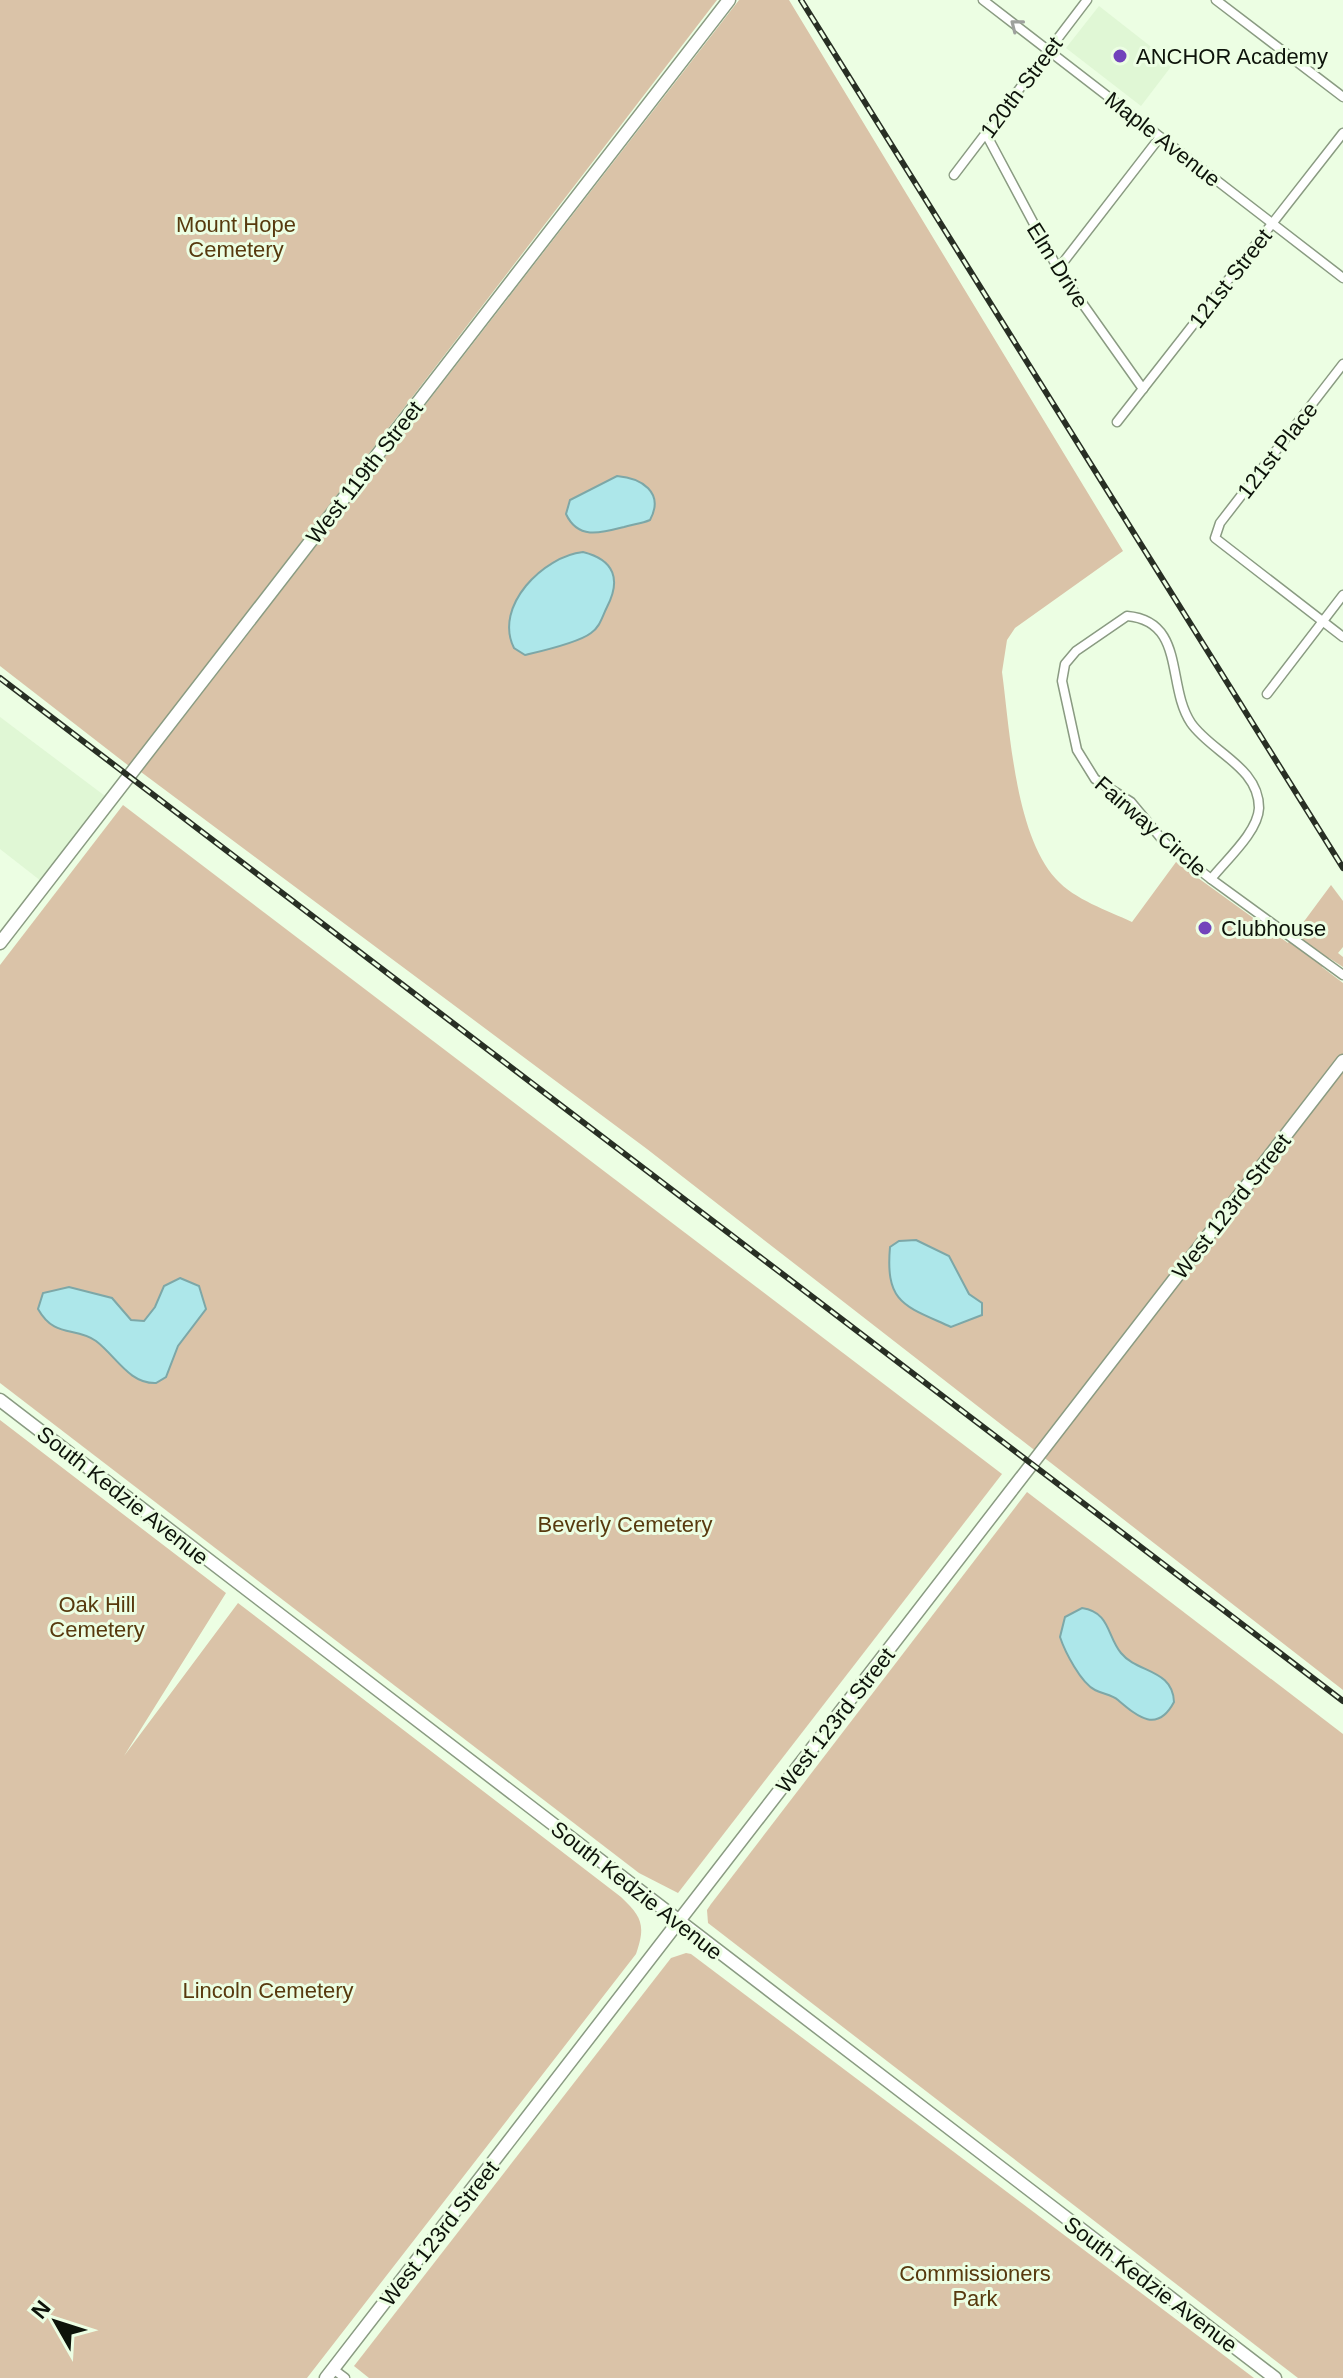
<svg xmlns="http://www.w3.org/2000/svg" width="1343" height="2378" font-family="Helvetica,sans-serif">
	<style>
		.built { fill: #e0f7d5 }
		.green { fill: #dac3a8 }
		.water { fill: #ade7ea; stroke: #7da7a7; stroke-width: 2 }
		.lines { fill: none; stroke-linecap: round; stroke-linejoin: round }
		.street-casing { stroke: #8a9b82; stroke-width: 11 }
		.secondary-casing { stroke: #8a9b82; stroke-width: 15 }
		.street { stroke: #fff; stroke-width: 8 }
		.secondary { stroke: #fff; stroke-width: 12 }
		.rail-casing { stroke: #282f24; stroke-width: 6 }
		.rail { stroke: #ecfee3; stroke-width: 3; stroke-dasharray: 9; stroke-linecap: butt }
		.oneway { stroke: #9ea19d }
		.poi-dot { fill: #7243bb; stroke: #ecfee3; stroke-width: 3 }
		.labels { text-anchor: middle; stroke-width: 6; stroke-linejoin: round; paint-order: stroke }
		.poi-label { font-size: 22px; fill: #0d130a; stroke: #ecfee3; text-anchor: start }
		.street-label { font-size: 22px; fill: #0d130a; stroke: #ecfee3 }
		.park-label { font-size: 22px; fill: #57390e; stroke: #ecfee3 }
	</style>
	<rect width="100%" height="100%" fill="#ecfee3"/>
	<!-- built -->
	<g class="built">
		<path d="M1099 6 1173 64 1141 106 1066 48Z"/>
		<path d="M0 717 105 796 41 881 0 849Z"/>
	</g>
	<!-- green -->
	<g class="green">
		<path d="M0 0H717L129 766 0 666Z"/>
		<path d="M739 0H789L1123 551 1015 628 1007 640 1002 672C1010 731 1015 834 1056 879 1075 900 1107 910 1132 922L1176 862 1288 943 1331 885 1343 901V947L1338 953 1343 957V967L1329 958 1322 967 1343 983V1690L647 1149 141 772Z"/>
		<path d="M123 805 1002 1474 678 1893 639 1873 0 1383V965Z"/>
		<path d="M0 1420 226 1593 124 1756 238 1603 621 1897C642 1917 646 1925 636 1954L307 2378H0Z"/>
		<path d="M1027 1492 1343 1734V2378H1298L708 1923 707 1910 711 1904Z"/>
		<path d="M686 1953 691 1954 1254 2378H369L354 2366 671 1958Z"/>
	</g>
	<!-- water -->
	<g class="water">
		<path d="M617 476C641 478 665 492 650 520 641 524 633 524 624 527 601 533 578 540 566 514L570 500Z"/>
		<path d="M583 552C615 560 621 580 607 607 602 617 600 627 591 633 578 643 542 651 525 655L514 648C493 606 544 556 583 552Z"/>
		<path d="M916 1240 949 1256 969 1294 982 1303V1315L951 1327C905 1306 885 1304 890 1247L899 1241Z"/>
		<path d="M180 1278 199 1286 206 1309 178 1346 166 1377 156 1383C129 1384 116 1356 96 1341 75 1326 55 1339 38 1309L43 1293 69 1287 112 1298 131 1320 144 1321 155 1307 164 1286Z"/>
		<path d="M1082 1608C1110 1612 1107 1636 1121 1653 1137 1673 1173 1669 1174 1702 1157 1734 1137 1716 1118 1700 1112 1695 1103 1694 1095 1690 1081 1683 1065 1652 1060 1637L1065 1617Z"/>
	</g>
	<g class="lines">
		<defs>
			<g id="street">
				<path d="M983 0 1343 278"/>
				<path d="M1216 0 1343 97"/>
				<path d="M986 134 1058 269 1143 389"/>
				<path d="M954 175 1087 0"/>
				<path d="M1058 269 1160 137"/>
				<path d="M1343 364 1220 523 1215 538 1343 637"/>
				<path d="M1117 422 1343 133"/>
				<path d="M1127 616C1186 621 1166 686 1191 723 1211 752 1259 767 1259 808 1258 832 1226 860 1211 879L1165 843 1131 802 1095 779 1077 750 1062 681 1065 664 1076 651Z"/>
				<path d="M1267 694 1343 595"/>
				<path d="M1211 879 1343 975"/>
				<path d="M333 2369 345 2378"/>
			</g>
			<g id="secondary">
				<path d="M0 943 729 0"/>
				<path d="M0 1400 1275 2378"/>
				<path d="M326 2378 1343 1061"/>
			</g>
		</defs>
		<!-- street casing -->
		<use href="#street" class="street-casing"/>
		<!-- secondary casing -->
		<use href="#secondary" class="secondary-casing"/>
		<!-- street -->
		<use href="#street" class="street"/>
		<!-- secondary -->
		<use href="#secondary" class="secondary"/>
		<defs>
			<g id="rail">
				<path d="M801 0 1343 868"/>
				<path d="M0 678 1343 1701"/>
			</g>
		</defs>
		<!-- rail casing -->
		<use href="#rail" class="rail-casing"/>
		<!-- rail -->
		<use href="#rail" class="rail"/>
	</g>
	<!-- one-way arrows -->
	<defs><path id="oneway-chevron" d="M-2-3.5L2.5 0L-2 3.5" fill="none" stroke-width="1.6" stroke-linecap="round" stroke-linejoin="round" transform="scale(2)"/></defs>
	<use class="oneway" href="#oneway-chevron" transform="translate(1016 25) rotate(-142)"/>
	<!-- markers -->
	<g class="poi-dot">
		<circle cx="1120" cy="56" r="8"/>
		<circle cx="1205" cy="928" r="8"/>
	</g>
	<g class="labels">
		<!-- poi labels -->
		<g class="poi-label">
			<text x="1136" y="64">ANCHOR Academy</text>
			<text x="1221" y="936">Clubhouse</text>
		</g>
		<!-- street labels -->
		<g class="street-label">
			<text transform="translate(1021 87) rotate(-53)" y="8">120th Street</text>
			<text transform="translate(1163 139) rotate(38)" y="8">Maple Avenue</text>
			<text transform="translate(1058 265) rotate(58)" y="8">Elm Drive</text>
			<text transform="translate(1230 278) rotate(-52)" y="8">121st Street</text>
			<text transform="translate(1277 450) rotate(-52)" y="8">121st Place</text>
			<text transform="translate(364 472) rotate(-52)" y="8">West 119th Street</text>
			<text transform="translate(1151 826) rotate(41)" y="8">Fairway Circle</text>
			<text transform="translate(1231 1206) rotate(-52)" y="8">West 123rd Street</text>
			<text transform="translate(123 1495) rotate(38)" y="8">South Kedzie Avenue</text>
			<text transform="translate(835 1720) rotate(-52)" y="8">West 123rd Street</text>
			<text transform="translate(637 1890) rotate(38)" y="8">South Kedzie Avenue</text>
			<text transform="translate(439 2233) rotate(-52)" y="8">West 123rd Street</text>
			<text transform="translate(1151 2284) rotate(37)" y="8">South Kedzie Avenue</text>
		</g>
		<!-- park labels -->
		<g class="park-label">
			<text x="236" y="232">Mount Hope<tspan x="236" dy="25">Cemetery</tspan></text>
			<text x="625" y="1532">Beverly Cemetery</text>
			<text x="97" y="1612">Oak Hill<tspan x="97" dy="25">Cemetery</tspan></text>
			<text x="268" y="1998">Lincoln Cemetery</text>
			<text x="975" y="2281">Commissioners<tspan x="975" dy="25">Park</tspan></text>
		</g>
	</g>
	<!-- north arrow -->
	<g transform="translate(56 2322) rotate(309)" stroke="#ecfee3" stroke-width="6" paint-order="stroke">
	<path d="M0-6L14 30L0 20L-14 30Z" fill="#0d130a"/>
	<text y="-12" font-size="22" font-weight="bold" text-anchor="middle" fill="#0d130a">N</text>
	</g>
</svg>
